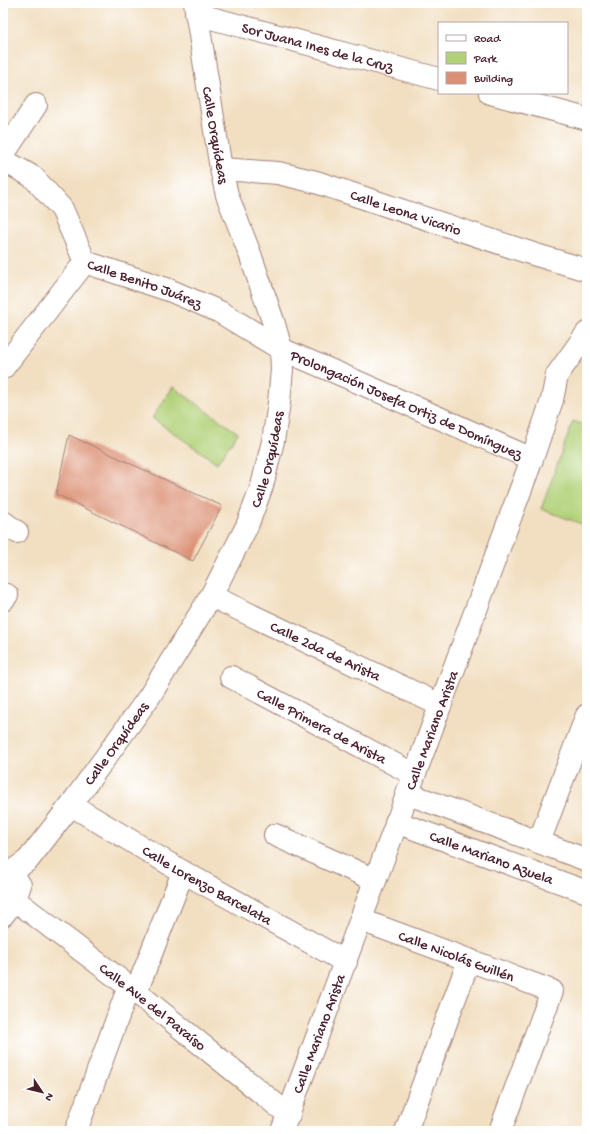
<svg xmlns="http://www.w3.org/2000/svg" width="590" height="1134" font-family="'Gochi Hand',sans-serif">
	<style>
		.green { fill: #b1d178; stroke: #7e7852 }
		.building { fill: #dc8f72 }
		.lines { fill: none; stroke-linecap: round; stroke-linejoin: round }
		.minor-casing { stroke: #9e7f76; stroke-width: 24 }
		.minor { stroke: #fff; stroke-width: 22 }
		.labels { text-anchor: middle; stroke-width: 3; stroke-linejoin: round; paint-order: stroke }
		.street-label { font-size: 15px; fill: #4a1f2b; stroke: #fff }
	</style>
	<rect width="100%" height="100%" fill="#fff"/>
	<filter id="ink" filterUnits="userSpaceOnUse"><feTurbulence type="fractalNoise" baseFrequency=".025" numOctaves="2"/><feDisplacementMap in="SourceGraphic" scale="8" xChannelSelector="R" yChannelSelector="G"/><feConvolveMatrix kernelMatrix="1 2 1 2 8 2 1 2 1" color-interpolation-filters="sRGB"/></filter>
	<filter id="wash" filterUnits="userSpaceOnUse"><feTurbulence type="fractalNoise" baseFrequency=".012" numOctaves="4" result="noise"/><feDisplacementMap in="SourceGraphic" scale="16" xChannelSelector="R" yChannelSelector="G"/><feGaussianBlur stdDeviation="0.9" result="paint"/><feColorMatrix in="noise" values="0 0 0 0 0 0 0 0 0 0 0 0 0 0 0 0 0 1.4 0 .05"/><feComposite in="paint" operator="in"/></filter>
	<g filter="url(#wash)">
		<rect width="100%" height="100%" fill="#f2dfc1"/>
		<!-- green -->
		<g class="green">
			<path d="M173 387 238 433 217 463 152 418Z"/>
			<path d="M573 421 587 426V526L541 509Z"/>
		</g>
		<g id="blocks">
			<!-- building -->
			<path class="building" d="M69 435 222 506 193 561 56 494Z"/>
		</g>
	</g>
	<g filter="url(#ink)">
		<use href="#blocks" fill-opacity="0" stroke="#9e7f76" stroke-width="1"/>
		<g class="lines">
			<defs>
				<g id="minor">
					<path id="s1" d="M196 14 439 79"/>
					<path d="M490 93 587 119"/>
					<path d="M3 155 36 105"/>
					<path id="s2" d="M3 160 33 177 62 209 85 262 169 290 220 312 281 349 351 379 532 459"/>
					<path id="s3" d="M221 169 278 173 316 182 533 254 587 270"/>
					<path d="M3 368 85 262"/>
					<path d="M3 522 17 532"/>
					<path id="s4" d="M211 596 440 705"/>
					<path d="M3 600 7 595"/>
					<path id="s5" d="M231 677 413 774"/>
					<path d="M406 793 587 860"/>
					<path id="s6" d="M71 805 183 872 346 962"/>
					<path id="s7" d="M396 822 587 892"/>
					<path d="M275 835 375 880"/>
					<path d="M539 842 587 715"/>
					<path id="s8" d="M3 878 28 860 71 805 149 697 211 596 247 526 262 486 273 441 279 403 282 369 281 349 274 324 250 254 227 195 221 169 195 3"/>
					<path id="s9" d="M3 888 15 900 136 992 289 1115"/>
					<path d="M3 915 15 900 20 885"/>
					<path id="s10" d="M361 920 552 991 500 1131"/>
					<path d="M136 992 183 872"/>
					<path d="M76 1131 129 986"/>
					<path id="s11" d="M282 1131 532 459 552 400 557 375 587 333"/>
					<path d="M406 1131 469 960"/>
				</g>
			</defs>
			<!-- minor casing -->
			<use href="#minor" class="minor-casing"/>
			<!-- minor -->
			<use href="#minor" class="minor"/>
		</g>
	</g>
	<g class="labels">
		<!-- street labels -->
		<g class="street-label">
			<text dy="5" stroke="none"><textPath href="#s1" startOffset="126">Sor Juana Ines de la Cruz</textPath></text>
			<text transform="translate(216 135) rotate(80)" y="5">Calle Orquídeas</text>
			<text dy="5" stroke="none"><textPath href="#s3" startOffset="191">Calle Leona Vicario</textPath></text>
			<text dy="5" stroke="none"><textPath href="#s2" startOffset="199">Calle Benito Juárez</textPath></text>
			<text dy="5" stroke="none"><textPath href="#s2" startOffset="488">Prolongación Josefa Ortiz de Domínguez</textPath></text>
			<text dy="5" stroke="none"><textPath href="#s8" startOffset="501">Calle Orquídeas</textPath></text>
			<text dy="5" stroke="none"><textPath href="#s4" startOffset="127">Calle 2da de Arista</textPath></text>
			<text dy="5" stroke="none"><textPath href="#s5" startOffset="103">Calle Primera de Arista</textPath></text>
			<text dy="5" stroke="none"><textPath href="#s11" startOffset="428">Calle Mariano Arista</textPath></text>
			<text dy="5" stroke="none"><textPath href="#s8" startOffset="177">Calle Orquídeas</textPath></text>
			<text dy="5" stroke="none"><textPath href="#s7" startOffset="102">Calle Mariano Azuela</textPath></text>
			<text dy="5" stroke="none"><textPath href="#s6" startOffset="158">Calle Lorenzo Barcelata</textPath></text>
			<text dy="5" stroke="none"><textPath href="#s10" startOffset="102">Calle Nicolás Guillén</textPath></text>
			<text dy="5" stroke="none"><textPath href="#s9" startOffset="191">Calle Ave del Paraíso</textPath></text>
			<text dy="5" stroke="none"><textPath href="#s11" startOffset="104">Calle Mariano Arista</textPath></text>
		</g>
	</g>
	<!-- margin -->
	<rect width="590" height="1134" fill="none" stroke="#fff" stroke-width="16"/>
	<!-- legend -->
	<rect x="438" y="22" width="130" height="72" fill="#ffffff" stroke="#b7a5aa"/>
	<rect x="446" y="35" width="20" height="6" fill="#ffffff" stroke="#b7a5aa"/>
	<text x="474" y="42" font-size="12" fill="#4a1f2b">Road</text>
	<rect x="446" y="52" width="20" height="12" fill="#b1d178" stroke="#b7a5aa"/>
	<text x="474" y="62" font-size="12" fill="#4a1f2b">Park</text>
	<rect x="446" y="72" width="20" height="12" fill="#dc8f72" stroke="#b7a5aa"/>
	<text x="474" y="82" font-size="12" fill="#4a1f2b">Building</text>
	<!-- north arrow -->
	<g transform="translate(42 1092) rotate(125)" stroke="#ffffff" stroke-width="3" paint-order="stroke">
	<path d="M0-3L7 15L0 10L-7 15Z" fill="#4a1f2b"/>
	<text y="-6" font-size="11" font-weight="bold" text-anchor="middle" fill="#4a1f2b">N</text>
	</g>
</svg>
